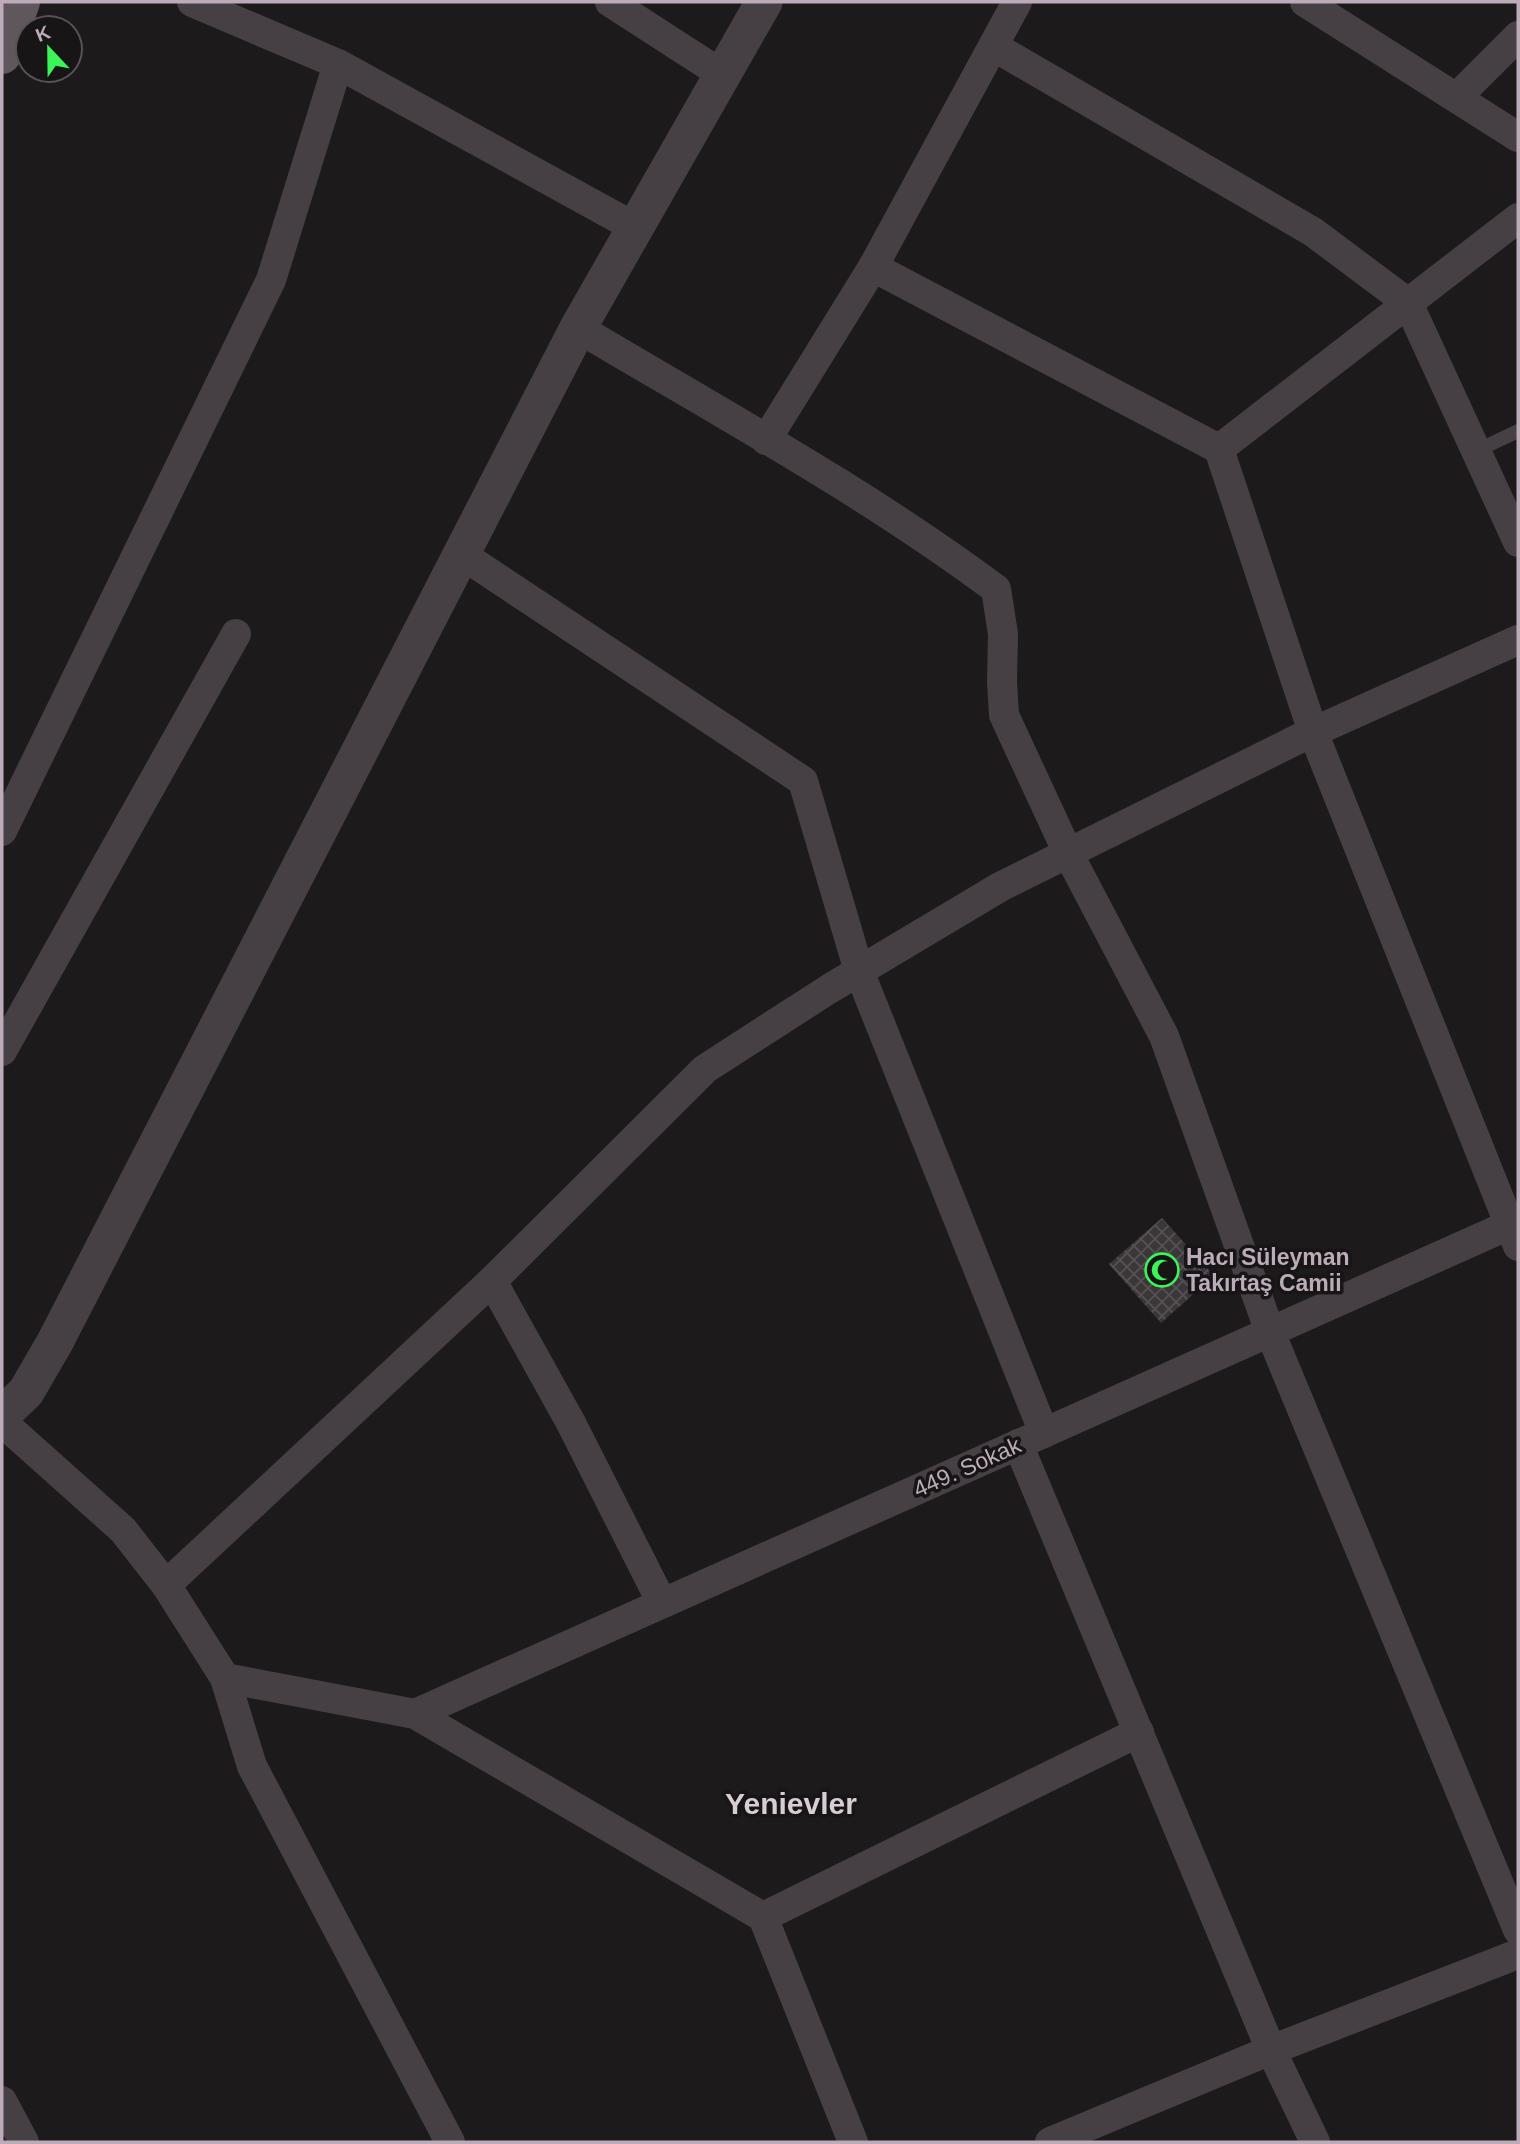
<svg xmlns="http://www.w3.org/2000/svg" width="1520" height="2144" font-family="Arial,sans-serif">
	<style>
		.building { fill: url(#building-cross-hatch) }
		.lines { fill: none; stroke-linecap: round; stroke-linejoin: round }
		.service { stroke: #464044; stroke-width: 14 }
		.minor { stroke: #464044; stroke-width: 30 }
		.tertiary { stroke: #464044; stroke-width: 37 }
		.primary { stroke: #60575d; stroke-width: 38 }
		.labels { text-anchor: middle; stroke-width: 7; stroke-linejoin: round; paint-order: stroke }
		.poi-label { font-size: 23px; font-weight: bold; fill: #bcacb9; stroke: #171516; text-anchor: start }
		.street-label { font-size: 23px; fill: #bcacb9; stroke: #171516 }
		.district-label { font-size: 30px; font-weight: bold; fill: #d7cdd5; stroke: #171516 }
	</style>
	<defs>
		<pattern id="building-cross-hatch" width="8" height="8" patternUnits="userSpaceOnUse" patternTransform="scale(1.75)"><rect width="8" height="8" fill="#3b3739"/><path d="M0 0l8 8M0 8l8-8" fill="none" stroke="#555154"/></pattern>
	</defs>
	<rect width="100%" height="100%" fill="#1c1a1b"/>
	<!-- building -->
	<path class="building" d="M1162 1218 1214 1276 1161 1323 1109 1264Z"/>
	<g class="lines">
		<!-- service -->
		<path class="service" d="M1476 451 1518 431"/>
		<!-- minor -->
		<g class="minor">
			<path d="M192 2 338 64 636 228"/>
			<path d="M610 2 723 75"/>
			<path d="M1305 2 1518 137"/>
			<path d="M993 46 1313 232 1408 303 1518 542"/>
			<path d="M1457 97 1518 36"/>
			<path d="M873 267 1219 449 1313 732 1518 1246"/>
			<path d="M578 328C719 412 864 491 996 589L1003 634 1002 682 1004 715 1068 853 1164 1036 1270 1332 1518 1930"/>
			<path d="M766 440 873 267 1017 2"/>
			<path d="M1219 449 1518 218"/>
			<path d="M461 554 803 781 859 971 1044 1433"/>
			<path d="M2 831 271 280 338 64"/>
			<path d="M2 1051 236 634"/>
			<path d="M492 1281 571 1423 662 1603"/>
			<path d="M2 1422 123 1530 166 1585 225 1678 415 1714 763 1917 853 2142"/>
			<path d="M1018 1444 1271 2050 1315 2142"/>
			<path d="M166 1585 492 1281 705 1069 829 989 1000 887 1302 737 1518 640"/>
			<path d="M225 1678 252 1766 450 2142"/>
			<path d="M415 1714 1518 1221"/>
			<path d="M763 1917 1139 1732"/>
			<path d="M2 2101 24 2142"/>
			<path d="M1050 2142 1271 2050 1518 1954"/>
		</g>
		<!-- tertiary -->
		<path class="tertiary" d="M2 1415 26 1392 55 1342 578 328 764 2"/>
		<!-- primary -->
		<path class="primary" d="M2 55 21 2"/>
	</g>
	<!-- icons -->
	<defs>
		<symbol id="mosque-ring" viewBox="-11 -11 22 22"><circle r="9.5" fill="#171516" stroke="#3af458" stroke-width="1.5"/><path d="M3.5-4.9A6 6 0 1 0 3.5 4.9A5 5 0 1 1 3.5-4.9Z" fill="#3af458"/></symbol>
	</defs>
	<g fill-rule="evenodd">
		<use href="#mosque-ring" x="1143" y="1251" width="38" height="38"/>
	</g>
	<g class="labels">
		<!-- poi labels -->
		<g class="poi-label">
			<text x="1186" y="1265">Hacı Süleyman<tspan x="1186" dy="26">Takırtaş Camii</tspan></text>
		</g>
		<!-- street labels -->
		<g class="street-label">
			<text transform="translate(967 1467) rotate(-24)" y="8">449. Sokak</text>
		</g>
		<!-- district labels -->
		<g class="district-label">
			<text x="791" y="1814">Yenievler</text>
		</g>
	</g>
	<!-- border -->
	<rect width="1520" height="2144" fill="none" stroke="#bcacb9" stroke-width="7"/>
	<!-- north arrow -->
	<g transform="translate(49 49) rotate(338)"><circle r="33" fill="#171516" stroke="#595157" stroke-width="2"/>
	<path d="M0-5L12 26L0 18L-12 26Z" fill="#3af458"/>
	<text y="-10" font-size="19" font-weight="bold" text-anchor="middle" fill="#bcacb9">K</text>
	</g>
</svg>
